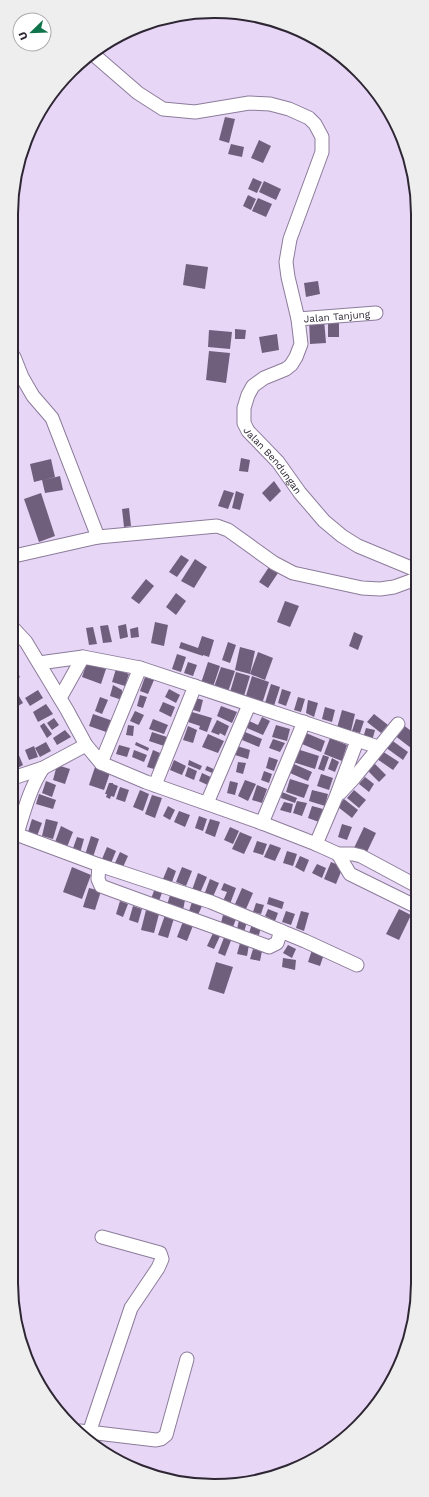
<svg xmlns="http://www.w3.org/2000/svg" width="429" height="1497" font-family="'Work Sans',sans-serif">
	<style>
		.building { fill: #6f5f7c }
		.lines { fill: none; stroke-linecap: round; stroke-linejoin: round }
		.minor-casing { stroke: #8c7c9a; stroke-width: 15 }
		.minor { stroke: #fff; stroke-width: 13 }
		.labels { text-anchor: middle; stroke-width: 4; stroke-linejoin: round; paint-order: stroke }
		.street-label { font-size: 10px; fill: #2e2733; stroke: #fff }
		.rim { fill: none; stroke: #2e2733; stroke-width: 2 }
	</style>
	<rect width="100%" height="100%" fill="#e8d6f7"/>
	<!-- building -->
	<g class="building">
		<path d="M225 117 235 119 229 143 219 140Z"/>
		<path d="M259 140 271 146 263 163 251 158Z"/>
		<path d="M231 144 244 147 242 157 228 154Z"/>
		<path d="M253 178 262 182 257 193 248 189Z"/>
		<path d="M264 181 281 189 276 200 259 192Z"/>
		<path d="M248 195 256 199 251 210 243 206Z"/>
		<path d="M258 198 272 204 266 217 252 211Z"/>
		<path d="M186 264 208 267 205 289 183 285Z"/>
		<path d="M318 281 320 294 306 297 304 283Z"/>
		<path d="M324 319 326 343 310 344 309 320Z"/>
		<rect x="328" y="319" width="11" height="18"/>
		<path d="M235 329 246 330 245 339H235Z"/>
		<path d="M209 330 232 332 230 349 208 347Z"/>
		<path d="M277 334 279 350 262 353 259 337Z"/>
		<path d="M209 351 230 353 226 383 206 380Z"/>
		<path d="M241 458 250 460 248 472 239 471Z"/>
		<path d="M51 459 55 477 44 480 60 476 63 490 45 493 42 480 34 482 30 464Z"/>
		<path d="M274 481 281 491 270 502 262 493Z"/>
		<path d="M224 490 234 493 228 509 218 506Z"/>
		<path d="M236 491 244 494 240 510 232 508Z"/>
		<path d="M41 493 55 536 39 542 24 499Z"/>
		<path d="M129 508 131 526 124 527 122 509Z"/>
		<path d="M181 555 189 560 177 577 169 572Z"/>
		<path d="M195 559 207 567 194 588 181 581Z"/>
		<path d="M269 567 278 573 268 588 259 582Z"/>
		<path d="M146 579 154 586 139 604 131 598Z"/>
		<path d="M176 593 186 601 176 615 166 607Z"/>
		<path d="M285 601 299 606 290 627 277 622Z"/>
		<path d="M155 622 168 625 164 646 151 643Z"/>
		<path d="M126 624 128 637 120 639 118 626Z"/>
		<path d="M108 625 112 642 103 643 100 626Z"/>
		<path d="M93 627 97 644 89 645 86 628Z"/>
		<path d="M138 627 139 637 131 638 130 629Z"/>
		<path d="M354 632 363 636 358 650 349 646Z"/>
		<path d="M202 636 214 640 209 657 203 655V656L179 648 181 642 198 648Z"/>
		<path d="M228 642 236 645 230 663 222 660Z"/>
		<path d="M240 647 255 651 250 674 235 670Z"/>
		<path d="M258 652 273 658 265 680 250 674Z"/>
		<path d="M177 654 186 657 181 672 172 669Z"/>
		<path d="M87 662 106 669 101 684 82 677Z"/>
		<path d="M188 662 197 665 193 676 184 673Z"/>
		<path d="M208 662 220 666 213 687 201 683Z"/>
		<path d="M13 665 20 677 15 680 13 676Z"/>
		<path d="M221 667 235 671 228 692 214 687Z"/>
		<path d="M116 669 129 674 125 686 112 682Z"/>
		<path d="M236 672 250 676 244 696 230 692Z"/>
		<path d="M252 676 269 682 262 704 245 699Z"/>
		<path d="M145 677 154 680 148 694 140 691Z"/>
		<path d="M271 684 280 687 274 706 265 703Z"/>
		<path d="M113 685 122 690V700L110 696Z"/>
		<path d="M13 686 23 703 13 709Z"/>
		<path d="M169 689 180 695 176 703 165 697Z"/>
		<path d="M282 689 291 692 286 706 278 703Z"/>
		<path d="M38 690 43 698 30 706 25 698Z"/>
		<path d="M140 695 147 697 143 708 137 706Z"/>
		<path d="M100 697 108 700 102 714 95 711Z"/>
		<path d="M298 697 305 699 301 712 294 710Z"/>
		<path d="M196 698 203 700 200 712 193 710Z"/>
		<path d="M308 700 318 703 314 717 306 713Z"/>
		<path d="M163 702 175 707 171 717 159 711Z"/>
		<path d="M46 704 53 714 38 722 33 712Z"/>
		<path d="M221 706 237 712 232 723 217 716Z"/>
		<path d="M325 707 335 710 332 722 322 719Z"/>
		<path d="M342 710 355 714 351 731 337 728Z"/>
		<path d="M135 711 144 715 139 725 130 721Z"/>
		<path d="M192 712 212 718 207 732 199 729 200 726 188 722Z"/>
		<path d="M93 714 113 721 109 733 89 726Z"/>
		<path d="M374 714 388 725 381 733 367 722Z"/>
		<path d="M262 717 270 721 263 735 247 728 249 721 258 725Z"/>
		<path d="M54 718 59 725 52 730 47 723Z"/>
		<path d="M153 719 168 725 164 734 149 729Z"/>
		<path d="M356 719 364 721 360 733 352 731Z"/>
		<path d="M217 720 229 726 225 736 220 733 219 735 211 732Z"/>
		<path d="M44 723 52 734 47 738 40 726Z"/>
		<path d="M402 724 415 734V743L411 748 394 735Z"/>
		<path d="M128 725 134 726 133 736 126 735Z"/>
		<path d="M276 725 290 729 287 741 272 737Z"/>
		<path d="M188 726 197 730 193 743 183 740Z"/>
		<path d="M366 728 375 730 372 741 363 738Z"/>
		<path d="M65 730 71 737 57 745 53 738Z"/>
		<path d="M152 732 167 737 164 746 149 741Z"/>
		<path d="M245 732 262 739 259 747 242 740Z"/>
		<path d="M306 733 325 741 321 752 302 744Z"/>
		<path d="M208 734 224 741 218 753 202 747Z"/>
		<path d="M330 738 347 745 342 761 324 754Z"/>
		<path d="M273 739 285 743 280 752 269 748Z"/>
		<path d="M390 739 408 752 403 760 385 747Z"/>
		<path d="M46 742 51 751 40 757 35 748Z"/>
		<path d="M136 742 149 748 148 751 135 745Z"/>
		<path d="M119 745 130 748 127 757 116 754Z"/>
		<path d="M34 746 38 757 29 760 25 750Z"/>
		<path d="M237 746 250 750 248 759 235 755Z"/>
		<path d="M297 749 319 756 315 769 293 762Z"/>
		<path d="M134 750 147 755 144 762 132 757Z"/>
		<path d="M153 750 160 753 154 769 147 767Z"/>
		<path d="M382 751 399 762 393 770 377 759Z"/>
		<path d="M18 753 23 765 16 769 13 762V755Z"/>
		<path d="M323 755 329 757 324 771 318 769Z"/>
		<path d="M269 757 278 760 274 771 266 768Z"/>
		<path d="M332 758 339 762 335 772 328 769Z"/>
		<path d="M174 760 186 766 182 775 170 770Z"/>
		<path d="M189 760 202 766 200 770 188 765Z"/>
		<path d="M238 762 246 763 243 774 236 772Z"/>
		<path d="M374 763 386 775 379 782 367 770Z"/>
		<path d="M294 764 312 772 308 781 290 773Z"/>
		<path d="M57 765 70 769 65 784 53 780Z"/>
		<path d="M207 766 218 771 217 775 205 770Z"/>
		<path d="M95 767 110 773 104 790 89 785Z"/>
		<path d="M188 767 197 771 194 780 185 776Z"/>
		<path d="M264 771 272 774 269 783 261 780Z"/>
		<path d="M202 773 215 779 212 787 199 781Z"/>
		<path d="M321 774 333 778 329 790 317 786Z"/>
		<path d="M365 777 374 784 369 792 359 784Z"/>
		<path d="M290 779 309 785 304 798 286 792Z"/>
		<path d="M245 780 256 784 248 801 238 796Z"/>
		<path d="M46 781 56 785 52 797 42 793Z"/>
		<path d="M230 781 238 783 235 795 227 793Z"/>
		<path d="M109 783H113V784L118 786 114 797 111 796 110 799 106 797 107 794H105Z"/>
		<path d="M257 785 267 789 262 803 252 800Z"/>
		<path d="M120 787 129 790 125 802 116 799Z"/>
		<path d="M140 790 149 794 143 811 133 807Z"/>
		<path d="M312 790 328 794 325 806 309 801Z"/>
		<path d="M354 790 366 800 359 808 347 798Z"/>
		<path d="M282 792 297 798 295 803 281 798Z"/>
		<path d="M39 794 56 800 53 809 36 804Z"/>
		<path d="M152 795 162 798 155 818 145 814Z"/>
		<path d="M344 799 358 810 352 818 338 807Z"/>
		<path d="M297 801 307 803 302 816 293 813Z"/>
		<path d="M284 802 293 804 291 813 280 810Z"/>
		<path d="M168 806 175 810 170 820 163 816Z"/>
		<path d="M312 806 323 809 319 822 308 818Z"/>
		<path d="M179 811 190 815 185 827 174 822Z"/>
		<path d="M199 816 207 819 203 831 195 828Z"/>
		<path d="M32 819 42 823 37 836 28 832Z"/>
		<path d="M46 819 58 822 53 839 42 836Z"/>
		<path d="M210 819 220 822 215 837 205 833Z"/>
		<path d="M342 824 352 827 347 840 338 837Z"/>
		<path d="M61 826 73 832 67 847 55 842Z"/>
		<path d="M230 827 239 831 233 844 224 840Z"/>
		<path d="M364 827 376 833 366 854 354 848Z"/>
		<path d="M240 832 252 837 244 854 232 849Z"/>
		<path d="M91 836 99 839 93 857 85 855Z"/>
		<path d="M77 837 84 839 80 853 72 851Z"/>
		<path d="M257 841 267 844 263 855 253 852Z"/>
		<path d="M270 844 281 848 275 861 264 857Z"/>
		<path d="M107 847 116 851 111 863 102 859Z"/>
		<path d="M287 851 297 854 293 866 283 863Z"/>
		<path d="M120 852 128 856 123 867 115 863Z"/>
		<path d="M300 856 309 860 304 872 295 867Z"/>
		<path d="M331 862 343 867 336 884 324 879Z"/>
		<path d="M317 864 326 868 322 878 312 873Z"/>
		<path d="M72 867 91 875 82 899 63 892Z"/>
		<path d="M168 867 176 871 172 882 163 879Z"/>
		<path d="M182 867 192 871 186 886 176 882Z"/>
		<path d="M198 873 207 877 200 893 192 890Z"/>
		<path d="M210 879 219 883 212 899 204 895Z"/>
		<path d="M224 883 236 888 230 904 223 901 227 892 221 890Z"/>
		<path d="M89 888 101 891 95 910 83 907Z"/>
		<path d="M155 888 163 890 159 901 151 899Z"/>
		<path d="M242 888 253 893 246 909 235 904Z"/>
		<path d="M170 895 185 900 183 910 167 905Z"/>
		<path d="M269 897 284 902 282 909 267 904Z"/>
		<path d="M120 901 128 904 123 917 116 914Z"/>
		<path d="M192 902 202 906 198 915 189 911Z"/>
		<path d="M256 903 264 905 261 914 253 912Z"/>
		<path d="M133 906 142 909 138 923 129 920Z"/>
		<path d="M268 909 278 913 275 921 265 916Z"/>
		<path d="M399 909 411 915 399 940 386 934Z"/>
		<path d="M146 910 159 914 154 933 141 930Z"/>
		<path d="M286 911 295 914 291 925 282 922Z"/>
		<path d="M301 911 309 913 304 931 296 928Z"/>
		<path d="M165 915 174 918 168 938 158 935Z"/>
		<path d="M223 915 236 919 233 927 221 923Z"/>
		<path d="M184 919 194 923 187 941 177 937Z"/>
		<path d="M239 920 247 922 244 932 237 929Z"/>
		<path d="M252 924 261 927 259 935 249 933Z"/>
		<path d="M214 931 221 934 214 949 207 946Z"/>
		<path d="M225 935 232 938 225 956 218 953Z"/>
		<path d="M240 943 249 945 247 956 237 954Z"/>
		<path d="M288 945 296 949 292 958 283 953Z"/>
		<path d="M253 949 262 951 260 961 250 959Z"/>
		<path d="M312 950 324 954 320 966 308 962Z"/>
		<path d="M283 958 296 960 295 970 282 967Z"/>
		<path d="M216 962 233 967 224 994 208 989Z"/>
	</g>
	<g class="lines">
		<defs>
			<g id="minor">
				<path id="s1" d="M93 54 138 93 163 109 195 112 249 103 270 104 289 109 309 118 315 124 322 137V152L290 239 286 262 288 277 298 319 301 344 296 357 291 365 286 369 264 378 253 386 248 395 244 408V423L248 431 278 462 300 493 324 521 342 536 358 546 416 570"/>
				<path id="s2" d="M298 319 376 313"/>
				<path d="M14 357 22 377 33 396 52 418 98 537"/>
				<path d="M14 556 98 537 217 526 228 530 274 563 293 573 362 588 380 589 394 587 416 579"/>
				<path d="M13 628 26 642 67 710 86 745 101 763 146 782 262 823 316 844 338 854H353L361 856 415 885"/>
				<path d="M39 663 83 657 140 668 378 747"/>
				<path d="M60 698 83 657"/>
				<path d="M101 763 140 668"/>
				<path d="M13 778 43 768 86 745"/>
				<path d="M155 785 195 686"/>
				<path d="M340 793 354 778 398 724"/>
				<path d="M207 803 249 705"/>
				<path d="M262 823 304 722"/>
				<path d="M13 833 99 865 211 902 305 941 357 965"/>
				<path d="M17 834C24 811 30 788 43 768"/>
				<path d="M316 844 336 797 357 741"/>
				<path d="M338 854 350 874 415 906"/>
				<path d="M99 865 98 879 101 886C157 907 213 926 269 947L277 943 281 931"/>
				<path d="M80 1431 156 1440 161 1439 166 1435 187 1359"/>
				<path d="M89 1433 131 1308 158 1268 162 1259 160 1253 102 1237"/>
			</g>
		</defs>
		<!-- minor casing -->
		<use href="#minor" class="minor-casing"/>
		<!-- minor -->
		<use href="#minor" class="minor"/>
	</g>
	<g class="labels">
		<!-- street labels -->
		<g class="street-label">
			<text dy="4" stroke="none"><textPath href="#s2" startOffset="39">Jalan Tanjung</textPath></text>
			<text dy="4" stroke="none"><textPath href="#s1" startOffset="630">Jalan Bendungan</textPath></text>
		</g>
	</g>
	<!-- crop -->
	<path d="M0 0H429V1497H0ZM214 18H215A196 196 0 0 1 411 214V1283A196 196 0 0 1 215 1479H214A196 196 0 0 1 18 1283V214A196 196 0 0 1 214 18Z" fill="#eeeeef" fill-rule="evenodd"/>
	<path class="rim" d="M214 18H215A196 196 0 0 1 411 214V1283A196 196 0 0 1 215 1479H214A196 196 0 0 1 18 1283V214A196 196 0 0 1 214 18Z"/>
	<!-- north arrow -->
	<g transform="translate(32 32) rotate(247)"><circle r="19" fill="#ffffff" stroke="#aba9ad"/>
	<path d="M0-3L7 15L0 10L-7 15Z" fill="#10744b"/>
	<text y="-6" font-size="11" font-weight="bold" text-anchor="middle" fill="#2e2733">U</text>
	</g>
</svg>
